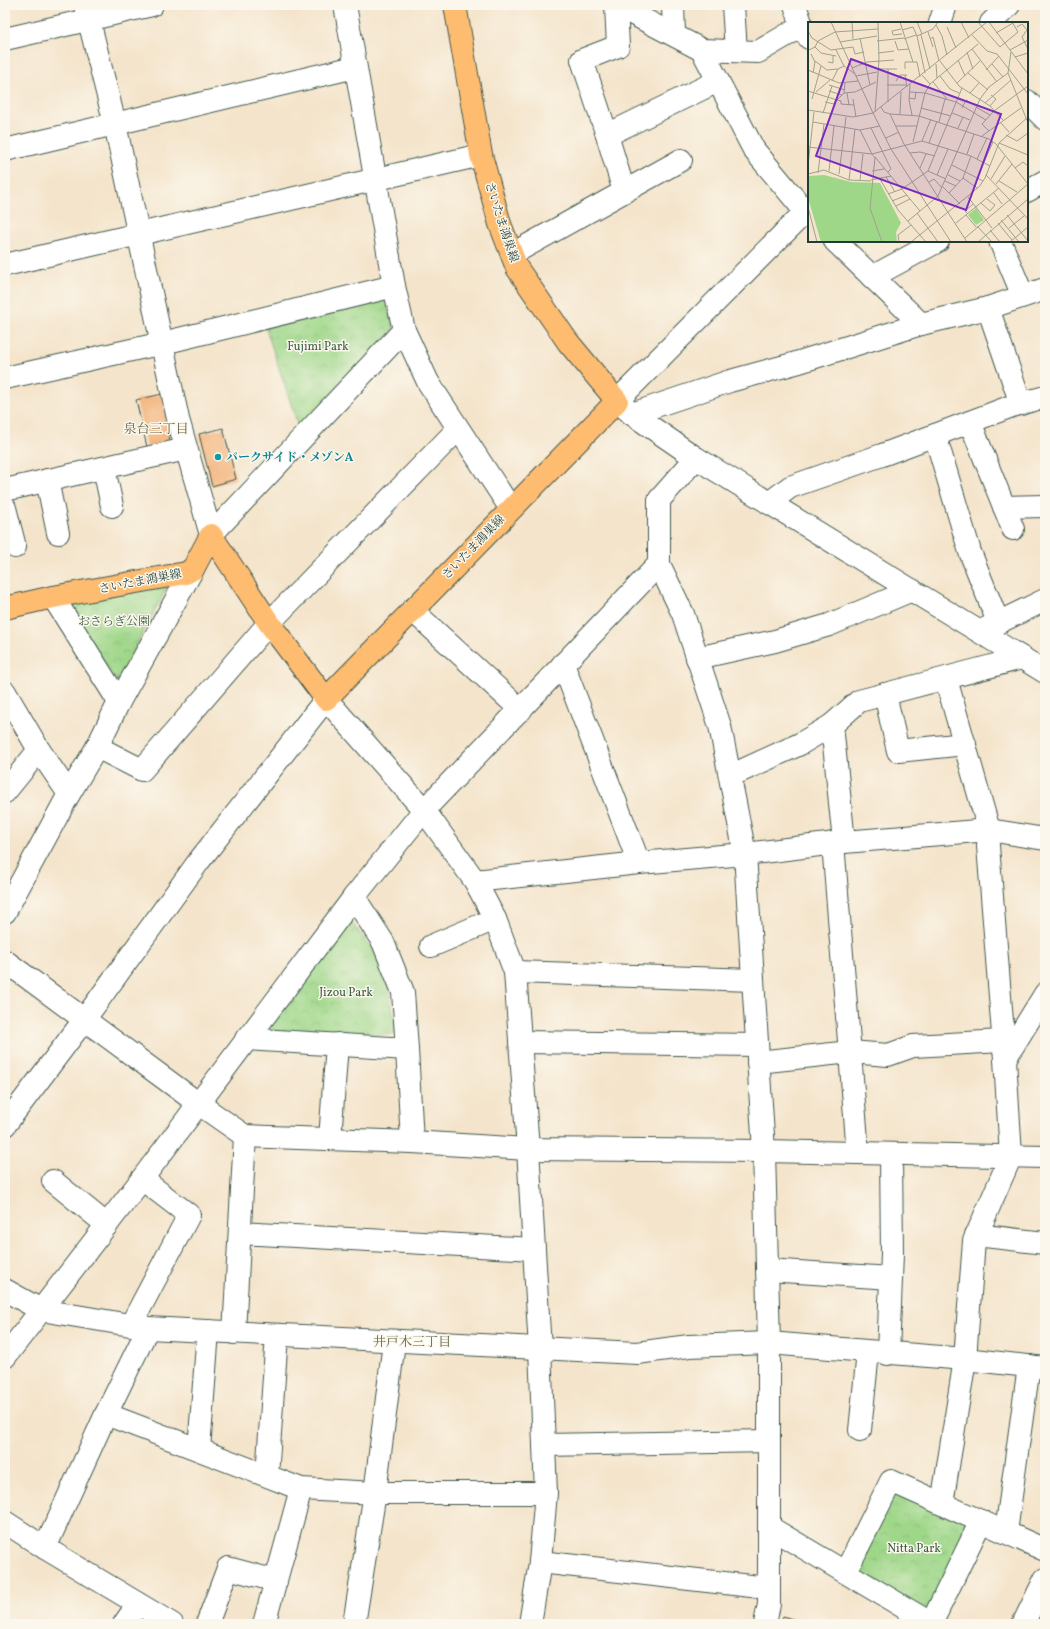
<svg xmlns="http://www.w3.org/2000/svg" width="1050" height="1629" font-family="Vollkorn,'Noto Serif JP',serif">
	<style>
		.park { fill: url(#park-crowns); stroke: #5f8a5e }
		.building { fill: #f3b279 }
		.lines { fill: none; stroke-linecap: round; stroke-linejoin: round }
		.minor-casing { stroke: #3f564b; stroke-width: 24 }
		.major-casing { stroke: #3f564b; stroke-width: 24 }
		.minor { stroke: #fff; stroke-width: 22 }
		.major { stroke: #febc70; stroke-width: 22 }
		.culture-dot { fill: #0f9aa8; stroke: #fbf7ec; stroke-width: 1.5 }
		.labels { text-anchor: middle; stroke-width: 3; stroke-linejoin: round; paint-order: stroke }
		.street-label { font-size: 12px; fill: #1f3d34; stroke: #fbf7ec }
		.park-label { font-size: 12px; fill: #395c45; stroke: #fbf7ec }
		.culture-label { font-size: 12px; font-weight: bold; fill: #0d838f; stroke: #fbf7ec; text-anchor: start }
		.neighbourhood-label { font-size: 13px; fill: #69664c; stroke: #fbf7ec }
		.inset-road { fill: none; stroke: #9fa18f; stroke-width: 1 }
		.view { fill: #7b2cbf; fill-opacity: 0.15; stroke: #7b2cbf; stroke-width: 2 }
		.inset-edge { fill: none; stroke: #1f3d34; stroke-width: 2 }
	</style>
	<defs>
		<pattern id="park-crowns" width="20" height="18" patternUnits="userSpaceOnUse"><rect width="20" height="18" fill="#9fd789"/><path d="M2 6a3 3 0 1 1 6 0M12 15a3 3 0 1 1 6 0" fill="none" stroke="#88b977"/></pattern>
	</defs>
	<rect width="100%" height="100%" fill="#fbf7ec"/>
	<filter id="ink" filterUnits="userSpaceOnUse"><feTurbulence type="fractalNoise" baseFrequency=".025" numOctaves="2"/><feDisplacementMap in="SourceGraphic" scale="8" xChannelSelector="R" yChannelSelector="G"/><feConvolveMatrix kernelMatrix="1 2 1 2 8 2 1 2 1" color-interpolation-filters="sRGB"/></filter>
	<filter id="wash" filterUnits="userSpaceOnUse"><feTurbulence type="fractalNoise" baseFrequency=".012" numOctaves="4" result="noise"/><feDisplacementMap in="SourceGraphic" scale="16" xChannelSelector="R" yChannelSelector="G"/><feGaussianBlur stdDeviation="0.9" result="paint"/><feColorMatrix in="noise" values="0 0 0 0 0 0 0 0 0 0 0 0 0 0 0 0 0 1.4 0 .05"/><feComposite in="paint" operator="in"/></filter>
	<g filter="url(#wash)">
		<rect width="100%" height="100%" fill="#f4e4cb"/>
		<!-- park -->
		<g class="park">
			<path d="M381 280 394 329 299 428 263 320Z"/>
			<path d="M172 578 117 682 63 599Z"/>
			<path d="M345 915 386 965 396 1034 264 1035Z"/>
			<path d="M894 1489 971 1523 930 1614 858 1573Z"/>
		</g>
		<g id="blocks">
			<!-- building -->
			<g class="building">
				<path d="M162 394 170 431H168L170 442 147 447 136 400Z"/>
				<path d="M223 428 236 479 212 486 199 434Z"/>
				<path d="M783 1616 809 1624H781Z"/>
			</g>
		</g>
	</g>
	<g filter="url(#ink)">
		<use href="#blocks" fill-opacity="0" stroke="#3f564b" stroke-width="1"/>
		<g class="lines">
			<defs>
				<g id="minor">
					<path d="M85 5 115 124 178 419 211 535"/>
					<path d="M345 5 394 286 404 330 428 382 511 509"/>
					<path d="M616 5 702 50 758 52 802 26"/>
					<path d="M673 5 674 34"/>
					<path d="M733 5 736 51"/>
					<path d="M795 5 802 26 809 38"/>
					<path d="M616 6 618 46 582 60 607 135 624 191"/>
					<path d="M940 23 946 5"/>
					<path d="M991 23 1009 5"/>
					<path d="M5 39 152 5"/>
					<path d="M702 50 754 150 809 216"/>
					<path d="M1027 101 1045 119"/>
					<path d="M607 135 718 81"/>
					<path d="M5 150 355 67"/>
					<path d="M1027 191 1045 181"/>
					<path d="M809 208 617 401 632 414 696 458 1045 672"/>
					<path d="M835 241 921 324"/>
					<path d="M1000 241 1023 296"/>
					<path d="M512 254 681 160"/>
					<path d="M5 265 481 155"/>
					<path d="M872 277 938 241"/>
					<path d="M988 308 1021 404"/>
					<path d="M5 378 163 343 394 286"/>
					<path d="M632 414 730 381 796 363 921 324 988 308 1045 289"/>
					<path d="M970 422 1013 529"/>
					<path d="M935 435 970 552 998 622"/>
					<path d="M696 458 659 500V564L683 614 720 726 745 854 764 1151 769 1343V1604L765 1624"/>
					<path d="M104 468 112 506"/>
					<path d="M47 480 58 533"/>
					<path d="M5 490 186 449"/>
					<path d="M769 503 790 487 882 455 1012 406 1045 397"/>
					<path d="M1004 507 1045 506"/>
					<path d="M5 508 15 547"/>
					<path d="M211 535 404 330"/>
					<path d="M53 597 119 702"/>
					<path d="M412 610 521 710"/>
					<path d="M985 629 1045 600"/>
					<path d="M697 658 775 641 829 625 912 590"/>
					<path d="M563 664 639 863"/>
					<path d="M5 692 39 750 69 794"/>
					<path d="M885 694 898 751 965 744"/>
					<path d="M832 725 844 842"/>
					<path d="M97 747 142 770 269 623 458 429"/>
					<path d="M730 776 800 744 832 725 859 701 1022 658"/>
					<path d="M5 792 39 750"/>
					<path d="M833 843 858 1153"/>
					<path d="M475 881 639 863 745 854 844 842 989 830 1045 839"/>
					<path d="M354 897 383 942 403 992 407 1049 412 1142"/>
					<path d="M5 912 69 794 97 747 119 702 193 569"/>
					<path d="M431 946 495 919"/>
					<path d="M5 961 199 1104 245 1136 412 1142 528 1149 764 1151 1045 1157"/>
					<path d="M515 972 753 980"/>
					<path d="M246 1039 407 1049"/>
					<path d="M520 1042 757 1045"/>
					<path d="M1005 1059 1045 994"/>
					<path d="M758 1062 850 1052 888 1055 913 1046 1002 1041"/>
					<path d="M5 1125 84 1020 199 861 326 699 424 810 475 881 495 919 515 972 528 1149 540 1349 546 1493 540 1562 530 1624"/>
					<path d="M330 1139 337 1044"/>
					<path d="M53 1181 107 1225"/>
					<path d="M240 1233 534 1249"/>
					<path d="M976 1235 1045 1243"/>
					<path d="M767 1270 891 1278"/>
					<path d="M5 1290 41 1310 148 1328 637 1353 689 1346 769 1343 965 1359 1045 1368"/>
					<path d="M131 1325 189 1215 142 1179"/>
					<path d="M234 1333 245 1136"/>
					<path d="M888 1354 892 1254 891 1154"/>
					<path d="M5 1357 142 1179 354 897 424 810 659 564"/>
					<path d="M106 1414 301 1489 375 1493H546"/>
					<path d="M860 1430 868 1352"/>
					<path d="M544 1445 769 1441"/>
					<path d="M199 1449 208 1331"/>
					<path d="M267 1475 277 1335"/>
					<path d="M942 1504 965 1359 974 1241 1011 1156 1005 1059 988 846 989 830 946 679"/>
					<path d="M5 1522 45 1548 172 1624"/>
					<path d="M769 1527 932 1624"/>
					<path d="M1006 1532 1029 1366"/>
					<path d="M45 1548 106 1414 148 1328"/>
					<path d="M540 1562 769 1588"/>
					<path d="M846 1571 891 1481 1045 1550"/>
					<path d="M124 1624 138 1604"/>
					<path d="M207 1624 228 1568 276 1581"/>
					<path d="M264 1624 301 1489"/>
					<path d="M354 1624 375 1493 394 1342"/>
					<path d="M931 1624 981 1521"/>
					<path d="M1023 1624 1045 1579"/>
				</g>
				<path id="major" d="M5 608 53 597 186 573 193 569 211 535 269 623 326 699 617 401 568 342 517 268 500 224 481 155 455 5"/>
			</defs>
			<!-- minor casing -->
			<use href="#minor" class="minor-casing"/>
			<!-- major casing -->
			<use href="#major" class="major-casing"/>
			<!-- minor -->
			<use href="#minor" class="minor"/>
			<!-- major -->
			<use href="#major" class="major"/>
		</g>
	</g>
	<!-- markers -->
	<circle class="culture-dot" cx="218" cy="457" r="4"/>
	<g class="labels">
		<!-- street labels -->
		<g class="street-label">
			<text transform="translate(502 222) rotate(72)" y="4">さいたま鴻巣線</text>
			<text transform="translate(473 547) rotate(-46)" y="4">さいたま鴻巣線</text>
			<text transform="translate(140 581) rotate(-11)" y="4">さいたま鴻巣線</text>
		</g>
		<!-- park labels -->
		<g class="park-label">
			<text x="318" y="350">Fujimi Park</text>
			<text x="114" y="625">おさらぎ公園</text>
			<text x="346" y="996">Jizou Park</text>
			<text x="914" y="1552">Nitta Park</text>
		</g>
		<!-- culture labels -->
		<g class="culture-label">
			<text x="226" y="461">パークサイド・メゾンA</text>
		</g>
		<!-- neighbourhood labels -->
		<g class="neighbourhood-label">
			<text x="156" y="433">泉台三丁目</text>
			<text x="412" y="1346">井戸木三丁目</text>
		</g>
	</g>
	<!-- overview -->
	<g transform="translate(808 22)">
		<rect width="220" height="220" fill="#f4e4cb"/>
		<path d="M16 153 43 160 72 161 93 201 88 210 89 220H13L0 176V154Z" fill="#9fd789"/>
		<path d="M168 186 176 198 168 203 160 193Z" fill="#9fd789"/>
		<path class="inset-road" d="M23 0 65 91 179 0M44 0 45 17M92 0 105 40M109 0 114 12M153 0 161 16M170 0 192 25 210 10 204 0M181 0 220 52M128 3 134 14 139 33M139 5 148 26M209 5 214 2 219 8M93 7 84 9 85 13 94 12M94 8 105 5 109 14M219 8 214 15 220 27M0 9 4 16 23 28 45 25 47 32 56 30M120 10 125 25M188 11 205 1M113 13 122 47M164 13 179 29 189 32 220 72M52 16 62 63M96 17 108 13M122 17 125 15 131 39M69 19 96 16M87 19 90 28 101 27M32 20 69 14M7 25 13 31 28 34M0 26 1 28 7 25 10 19 27 10 70 7M164 27 189 60M28 28 36 44 47 52M202 28 220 18M159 30 165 47M203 30 200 51 220 101M70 31 86 29M3 32 7 40 5 51M207 35 220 31M150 38 157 54M7 39 19 48 30 47M132 39 151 64 182 84 195 98M20 40 25 41V34M128 42 129 56M184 42 195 55M44 46 59 40 86 38M69 47H89M80 47V80M97 47V40H109L112 55M0 48 31 61 50 59M178 48 191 34M117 51 109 14 125 7 130 0M160 51 180 68M97 53 99 65M114 53 122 62M48 54 69 50M132 54 142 67 151 71M24 59 30 47 36 44M88 59 92 53H99M125 60 139 77M149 61 172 39M102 62 101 78 104 93M21 63 37 68M79 63H98M0 69 29 78 36 71 37 61M21 69 34 73M8 70 22 58M102 70 117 71 148 80 178 98M36 71 47 70 68 60M39 71 41 83M162 71 171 61M101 76 107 77 108 70M4 77 13 44M45 77 48 95M29 78 33 79V82L46 83M17 80 26 82 28 77M177 81 203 58M182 84 188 77 183 73M73 85 76 90 82 92 111 94 181 117 188 122 220 162 157 216M168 85 182 93M113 86 143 94M154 86 158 78 168 84M0 88 45 95 65 91 83 127 64 132 67 136 62 186 74 220M67 90 71 38 70 0M15 91 24 64M144 91 162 98M82 92 96 122 159 220M92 92 93 70M5 100 52 108 72 104M131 100 137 77M192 100 201 110M88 104H109M63 106 83 147 80 150M150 106 155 95M52 108 64 132M181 109 174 102 186 89 220 64M198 113 209 119 220 111M174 114 213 86M78 116 91 110M114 119 123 97M105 120 117 71 122 62 170 22M121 121 129 99M191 121 220 133M0 125 64 132M102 131 112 130 127 134M159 132 166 112M67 135 112 189M169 137 179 116M176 140 185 120M0 143 6 90M144 143 175 159M112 146 118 132M207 146 215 140 220 144M21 149 26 104M64 149 76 147M120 149 138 157M10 151 16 102M0 152 16 148 41 158 63 159M31 152 38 95M129 153 140 127M140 153 152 159M178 153 220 197M78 155 87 170M155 156 169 166M72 157 90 188 118 220M183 157 197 134M41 158 47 107M52 158 55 132M63 158 83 154M137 159 148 164M191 159 209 170M121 160 126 157 134 166M188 162 204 142M135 165 152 182M141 171 155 156 163 134M186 171 194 182M80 172 94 167 120 149 154 66M160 175 184 206M84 179 99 173M173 181 182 189 187 183 179 177M88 184 102 177M0 185 9 220M109 191 130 220M160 192 157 189 165 182M158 193 168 205M199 193 220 219M193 198 211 220M100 199 130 174 172 77 181 65 200 51M148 201 191 166M190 201 204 218M169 204 184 220M201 206 216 194M182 208 192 220M91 220 90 213 103 203M103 220 171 165 177 156 191 121 220 95M143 220 83 127 114 119 163 134 182 144M170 220 220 177M202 220 220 205"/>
		<path class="view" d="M43 37 193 92 158 188 8 134Z"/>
		<rect width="220" height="220" class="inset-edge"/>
	</g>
	<!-- margin -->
	<rect width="1050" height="1629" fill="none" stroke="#fbf7ec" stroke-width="20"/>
</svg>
